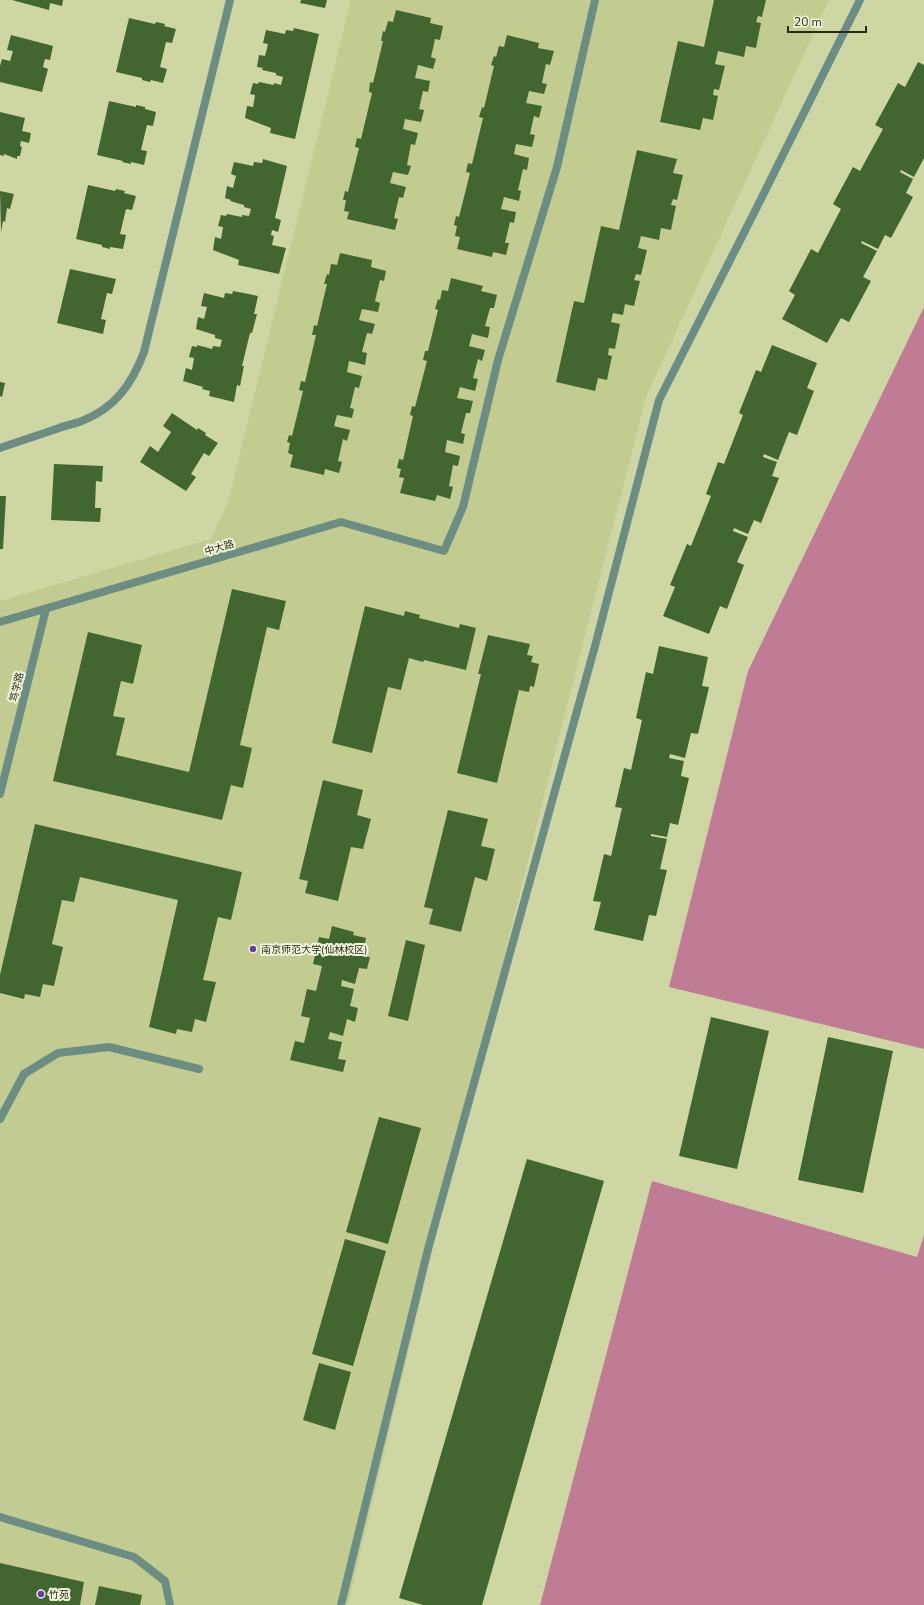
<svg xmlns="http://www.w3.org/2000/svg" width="924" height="1605" font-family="'Nunito Sans','Noto Sans SC',sans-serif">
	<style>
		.built { fill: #c2cc91 }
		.forest { fill: #c17c95 }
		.building { fill: #426630 }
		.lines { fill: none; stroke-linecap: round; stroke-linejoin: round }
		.street { stroke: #6b8d84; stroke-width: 8 }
		.poi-dot { fill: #683ab2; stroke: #f0f5db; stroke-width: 1.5 }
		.labels { text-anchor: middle; stroke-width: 4; stroke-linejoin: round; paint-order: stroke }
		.street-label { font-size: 10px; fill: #282c17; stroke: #f0f5db }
		.poi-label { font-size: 10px; fill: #282c17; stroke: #f0f5db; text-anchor: start }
	</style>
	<rect width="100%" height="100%" fill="#ced7a4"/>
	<!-- built -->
	<path class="built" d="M351 0H829L646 397 547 784 465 1114 348 1605H0V601L211 539 228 502 231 490Z"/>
	<!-- forest -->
	<g class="forest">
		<path d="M924 307V1049L669 987 748 671Z"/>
		<path d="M652 1181 917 1257 924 1235V1605H540Z"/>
	</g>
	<!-- building -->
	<g class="building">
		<path d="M12 0H63L62 6 50 3 49 10Z"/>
		<path d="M301 0H327L325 8 300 3Z"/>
		<path d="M714 0H766L762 17 758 16 756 22 761 23 756 48 746 46 744 57 718 51 715 64 725 66 719 90 714 89 713 95 718 96 713 120 703 118 700 130 660 122 678 41 704 47Z"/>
		<path d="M396 10 431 18 430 23 443 26 440 40 435 39 431 57 436 59 433 69 418 65 415 78 430 81 428 92 423 91 419 109 424 110 421 122 405 119 403 129 418 133 415 145 411 144 407 165 411 166 408 175 393 172 390 183 406 187 403 198 399 197 394 218 398 219 395 230 347 219 349 212 344 211 346 200H343L345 191 348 192 359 148 355 147 357 138 361 139 372 93 369 92 370 82 373 83 383 41H381L383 31 385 32 388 21 393 22Z"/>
		<path d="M129 18 155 24 156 22 165 24 164 26 176 29 172 43 166 42 160 67 167 69 163 83 151 80 150 82 142 80V78L116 72Z"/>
		<path d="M294 28 319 34 295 139 270 133 271 128 245 118 247 106 253 107 255 95 250 94 253 83 258 84 259 82 274 85V83L281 85 283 77 276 75V73L262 70 263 68 257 67 259 55 265 56 268 44 263 43 266 30 285 34 286 30 293 31Z"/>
		<path d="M11 35 53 46 50 60 45 59 43 67 48 69 42 92 0 82V66L2 59 10 61 13 51 7 50Z"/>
		<path d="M507 35 539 43 538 48 554 51 550 65 546 64 542 83 547 84 544 94 529 91 526 103 542 106 539 118 534 116 530 134 535 135 532 147 516 144 514 154 529 158 527 170 523 169 518 190 521 191 519 201 504 197 501 209 516 212 514 223 510 222 505 243H509L506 255 493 252 492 257 457 249 460 237 455 236 457 226 454 225 456 216 459 217 470 173 466 172 468 163 472 164 483 118 479 117 482 107 484 108 494 66 491 65 494 56 496 57 499 46 504 47Z"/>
		<path d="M918 62 924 65V158L914 177 901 170 900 172 913 179 906 193 913 197 891 238 885 235 878 249 862 241 861 243 877 251 863 277 871 281 849 322 841 318 827 343 782 319 795 295 789 291 811 249 818 253 841 209 833 204 853 167 860 171 883 129 875 125 898 83 905 87Z"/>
		<path d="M109 101 136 107V105L145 107V109L156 112 153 126 147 125 141 150 147 151 144 165 131 162V164L122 162 123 161 97 155Z"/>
		<path d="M0 112 25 118 22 131 31 133 29 143 21 141 20 146 22 147 20 156H17V159L4 154V156L0 155Z"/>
		<path d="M637 150 677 159 673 173 683 175 677 200 673 199 671 205 676 206 671 230 661 228 659 240 641 236 638 248 647 250 641 275 636 274 634 280 640 281 634 306 625 304 623 315 613 313 611 322 620 324 615 349 609 348 608 355 612 356 607 380 598 378 595 391 556 382 574 301 584 303 601 226 619 230Z"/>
		<path d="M263 159 287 166 275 218 281 220 278 232 272 230 271 235 274 236 272 245 286 248 279 274 238 265 239 260 213 250 215 237 221 239 223 227 218 226 221 215 226 216 227 214 242 217V215L249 216 251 209 244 207V205L230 201 231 200 225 198 227 186 233 188 236 176 231 174 234 162 253 166 254 162 262 163Z"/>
		<path d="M88 185 115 191 116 189 125 191 124 193 136 196 132 210 126 209 120 234 126 235 123 249 110 247V249L102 247V245L76 239Z"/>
		<path d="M0 191 14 194 10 209 7 208 5 222 3 221 1 232Z"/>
		<path d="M340 253 372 260 371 267 386 271 384 281 380 280 375 301 380 303 378 312 362 309 359 320 375 324 372 334 367 333 362 352 367 353 365 365 349 361 347 372 362 376 359 388 355 387 350 408 354 409 352 418 337 415 334 426 350 430 347 441 343 439 338 461 342 462 339 473 325 469 324 475 290 467 293 455 288 453 290 443 287 442 289 435 292 436 303 391 299 390 301 381 305 382 316 335H312L314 325 317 326 327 284H324L327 274 329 275 331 264 337 265Z"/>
		<path d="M70 269 116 279 112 294 107 293 101 319 106 320 103 334 57 323Z"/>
		<path d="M451 278 483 286 481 291 497 295 494 308H490L485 326 490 327 488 338 472 334 469 346 485 350 482 361 478 359 473 378 478 379 475 391 460 387 457 398 473 401 470 413H466L461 433 465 434 463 444 447 440 445 452 460 456 458 466 453 465 449 486 453 487 450 499 437 495 435 501 400 493 404 478 399 477 401 469 397 468 399 459 403 460 413 416 410 415 412 406 415 407 427 361 423 360 425 351H428L438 310 435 309 438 299 440 300 442 290 448 291Z"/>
		<path d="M233 291 258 296 254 314H257L252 333H250L242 366H244L240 386 237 385 234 402 209 396 210 391 202 389 203 387 183 381 186 368 192 370 194 358 189 357 192 346 197 347V345L212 349 213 346 220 347 222 340 215 338V335L196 329 198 317 204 319 207 307 201 306 204 293 224 298 225 293 232 294Z"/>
		<path d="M772 345 817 363 807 388 814 391 797 435 789 432 778 460 764 454 763 457 777 462 772 476 779 478 761 523 754 520 748 534 734 528 733 531 748 537 737 562 744 565 727 609 720 606 709 634 663 616 675 587 670 585 687 544 691 546 711 496 706 494 718 462 724 464 743 415 739 413 756 370 761 372Z"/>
		<path d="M0 382 5 383 2 397 0 396Z"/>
		<path d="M172 413 197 430 198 428 206 433 205 435 218 443 209 456 204 453 191 474 196 477 186 491 140 462 150 446 158 452 171 432 163 426Z"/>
		<path d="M54 464 103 466 102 482 96 481 95 508H101L100 522 51 520Z"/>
		<path d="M0 496H6L3 549H0Z"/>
		<path d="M232 589 286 601 279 630 267 627 240 745 252 748 243 788 231 785 222 820 53 781 88 632 142 645 133 684 121 681 113 716 125 718 116 755 189 772Z"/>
		<path d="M365 606 404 616 405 611 420 615 419 618 459 628 460 624 476 628 466 670 424 660 423 662 409 658 401 690 388 687 372 753 332 743Z"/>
		<path d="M488 635 530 644 527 655 533 656 531 662 539 664 534 687 530 686 529 692 519 690 497 783 457 773 481 674H478Z"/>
		<path d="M659 646 708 657 702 686 709 687 698 734 691 733 685 758 670 754 669 758 684 761 681 776 689 778 678 825 670 823 667 837 651 834V836L667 839 660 869 667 870 656 916 649 915 643 941 594 930 601 902 593 901 604 854 611 856 622 808 615 807 624 768 631 770 642 720 636 718 646 672 653 674Z"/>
		<path d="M323 780 363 790 357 815 371 819 363 849 351 847 338 901 305 893 308 881 299 879Z"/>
		<path d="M448 810 488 819 481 846 495 849 487 881 475 877 461 932 429 924 433 909 424 907Z"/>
		<path d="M35 824 242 872 231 920 218 917 203 980 216 982 206 1022 195 1019 192 1032 177 1029 176 1034 149 1027 178 900 80 877 74 902 62 900 52 944 63 947 54 986 43 984 40 997 25 994 24 999 0 993V975Z"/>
		<path d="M332 926 354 932 353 935 366 938 362 956 370 957 367 969 359 968 355 984 342 980 341 986 354 989 350 1006 358 1008 355 1022 347 1019 343 1036 330 1032 328 1039 342 1042 338 1059 346 1060 343 1072 290 1060 295 1041 304 1043 310 1018 301 1016 307 989 316 991 322 966 313 964 319 937 329 939Z"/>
		<path d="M406 940 425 945 408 1021 388 1016Z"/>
		<path d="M711 1017 769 1031 737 1169 679 1156Z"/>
		<path d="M828 1037 893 1051 863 1193 798 1180Z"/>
		<path d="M379 1117 421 1128 388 1244 346 1232Z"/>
		<path d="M527 1159 604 1181 482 1605H423L399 1598Z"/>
		<path d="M345 1239 386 1251 353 1366 312 1354Z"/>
		<path d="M319 1363 351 1372 335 1430 303 1420Z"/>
		<path d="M0 1563 84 1582 80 1605H0Z"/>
		<path d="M99 1586 142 1595 140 1605H95Z"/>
	</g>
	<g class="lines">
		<!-- street -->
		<g class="street">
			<path d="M0 448C20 441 39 435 59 428 66 425 75 424 82 421 115 408 132 384 144 352L230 0"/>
			<path d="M0 622 341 522 444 551 463 507 498 360 557 167 595 0"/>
			<path d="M0 794 46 609"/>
			<path d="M0 1119 24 1074 58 1053 109 1047 199 1069"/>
			<path d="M0 1517 134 1557 165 1581 170 1605"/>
			<path d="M341 1605 428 1249 595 646 659 400 753 215 860 0"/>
		</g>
	</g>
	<!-- markers -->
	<g class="poi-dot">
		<circle cx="253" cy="949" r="4"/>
		<circle cx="41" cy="1594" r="4"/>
	</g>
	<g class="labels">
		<!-- street labels -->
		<g class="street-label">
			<text transform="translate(219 547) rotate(-16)" y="4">中大路</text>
			<text transform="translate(16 687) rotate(-76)" y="4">笃学路</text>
		</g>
		<!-- poi labels -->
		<g class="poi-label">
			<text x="261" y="953">南京师范大学(仙林校区)</text>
			<text x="49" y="1598">竹苑</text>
		</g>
	</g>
	<!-- scale -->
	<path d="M788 26v6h78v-6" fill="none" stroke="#282c17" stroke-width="2"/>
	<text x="794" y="26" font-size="12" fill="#282c17" stroke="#f0f5db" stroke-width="3" paint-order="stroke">20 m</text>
</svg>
